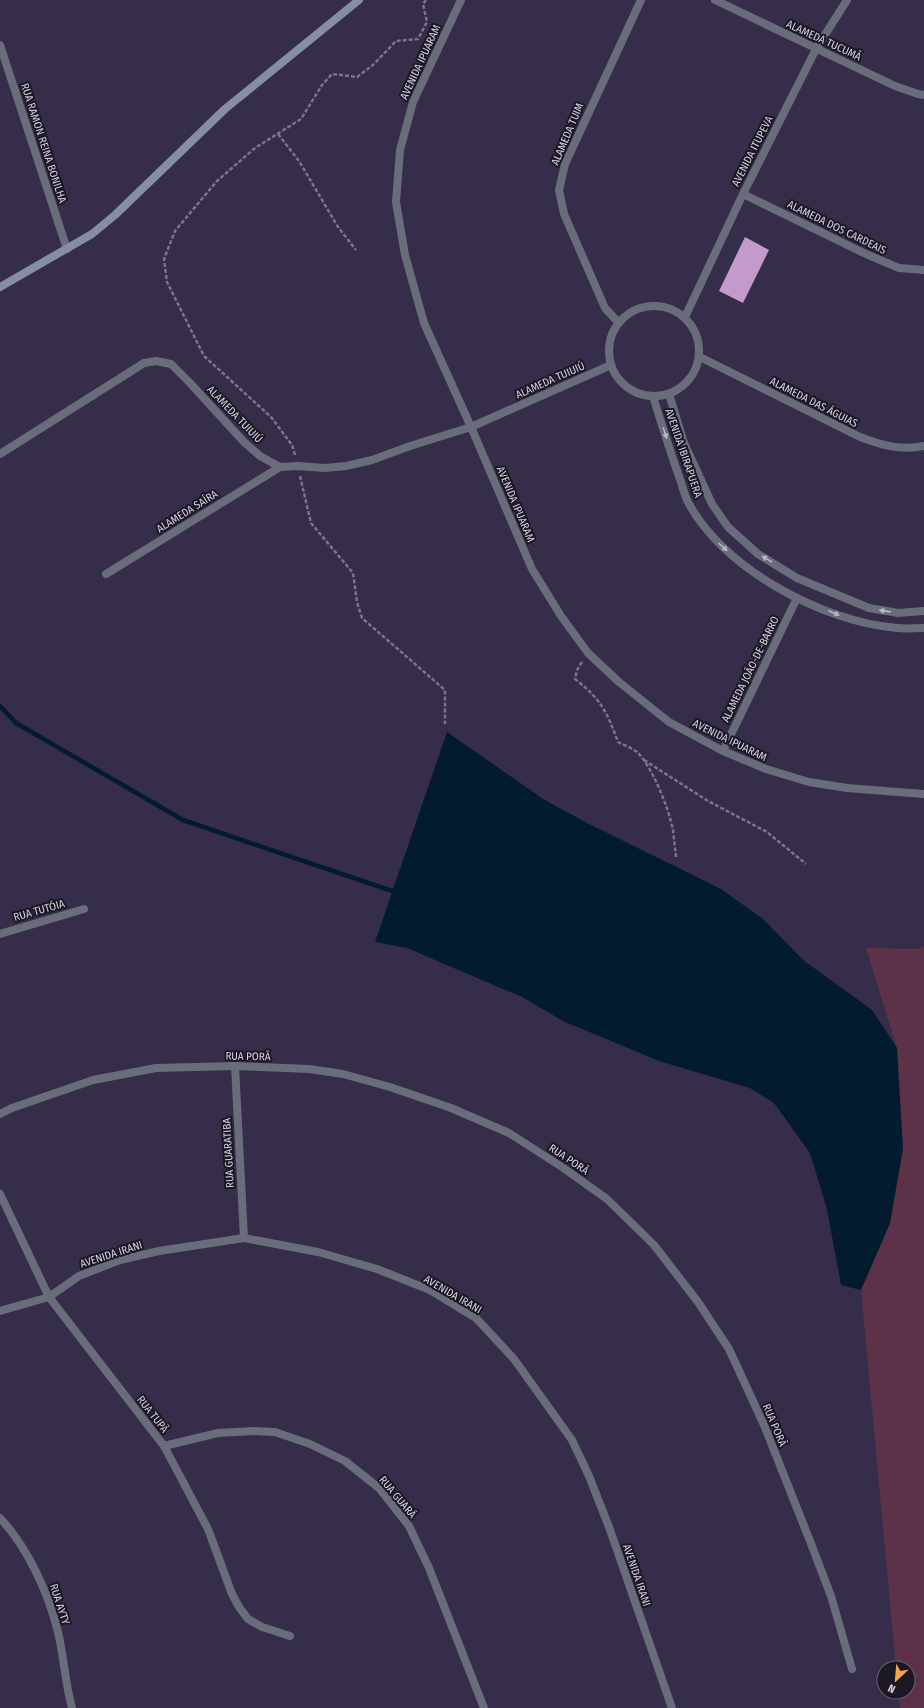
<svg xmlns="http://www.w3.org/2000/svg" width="924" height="1708" font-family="'Fira Sans Condensed',sans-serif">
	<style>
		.green { fill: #5d3249 }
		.water { fill: #021b2e }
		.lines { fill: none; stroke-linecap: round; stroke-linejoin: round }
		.stream { stroke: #021b2e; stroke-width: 4.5 }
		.building { fill: #c39aca }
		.path { stroke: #7b748c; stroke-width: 2.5; stroke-dasharray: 4 2; stroke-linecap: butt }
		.minor { stroke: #696d7b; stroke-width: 8 }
		.secondary { stroke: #868ea3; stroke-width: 8 }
		.oneway { fill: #bab8c8 }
		.labels { text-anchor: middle; stroke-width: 4; stroke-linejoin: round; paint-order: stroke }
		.street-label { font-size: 11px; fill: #d5d1e2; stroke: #1b1824 }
	</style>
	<rect width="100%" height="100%" fill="#352d49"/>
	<!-- green -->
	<path class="green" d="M924 946V1708H900L898 1692H908V1668H896L861 1290 890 1223 897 1048 866 948 918 949Z"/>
	<!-- water -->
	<path class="water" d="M447 732 543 799 587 823 721 889 763 919 803 960 872 1010 897 1048 903 1149 890 1223 861 1290 841 1285 827 1209 810 1153 774 1103 750 1088 659 1061 563 1021 522 997 407 948 375 942Z"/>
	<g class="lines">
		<!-- stream -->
		<path class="stream" d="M0 706 16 723 183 820 392 891"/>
	</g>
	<!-- building -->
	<path class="building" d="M745 237 769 250 743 303 719 291Z"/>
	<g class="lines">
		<!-- path -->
		<g class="path">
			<path d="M278 134 299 161 338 227 356 250"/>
			<path d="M295 455 292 445 271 417 204 356 167 282 164 259 175 231 217 181 255 148 301 119 322 85 332 74 357 77 373 65 396 41 418 39 427 22 423 4 426 0"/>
			<path d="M300 476 311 523 353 573 357 602 362 618 445 690V724"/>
			<path d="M582 662 577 670 575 679C601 699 607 712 618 742 624 745 632 748 637 752 652 766 669 809 673 830 674 839 675 848 676 857"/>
			<path d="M644 760 708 801 767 832 806 864"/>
		</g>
		<!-- minor -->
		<g class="minor">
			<path d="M461 0 413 102 400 150 396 202 405 255 424 323 471 427 532 569 561 616 588 653 619 682 669 722 723 751 766 769 809 782 847 788 924 794"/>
			<path d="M715 0 895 86 918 94 924 95"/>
			<path d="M0 45 67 249"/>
			<path d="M743 194 866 254 899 268 924 270"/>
			<circle cx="654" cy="351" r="45"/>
			<path d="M685 317 743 194 816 49 847 0"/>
			<path d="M618 322 605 308 564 214 559 190 565 164 641 0"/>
			<path d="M700 357 860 437C881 445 901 451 924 446"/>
			<path d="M669 394 684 443 712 504 728 527 758 554 797 578 869 608 898 613 924 611"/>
			<path d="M653 396C660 420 668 444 676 468 680 478 683 490 687 500 721 568 823 622 897 628 906 629 915 628 924 628"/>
			<path d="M0 454 144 363 156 361 171 364 190 383 244 442 260 456 280 467 298 466 325 468 346 466 372 460 410 446 471 427 611 365"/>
			<path d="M106 574 280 467"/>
			<path d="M723 751 797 598"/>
			<path d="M0 934 84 909"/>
			<path d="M235 1066 244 1238"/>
			<path d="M0 1114 12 1108 93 1080 156 1068 235 1066 309 1069 343 1074 390 1087 451 1108 509 1133 562 1167 607 1199 654 1245 698 1302 729 1349 764 1425 810 1541 831 1596 852 1669"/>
			<path d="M0 1194 49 1297 164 1446 208 1529 232 1594 239 1607 248 1619 262 1627 290 1636"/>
			<path d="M0 1311 49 1297 79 1276 120 1260 159 1251 244 1238 318 1252 377 1269 430 1290 476 1318 514 1359 572 1440 589 1476 609 1527 672 1708"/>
			<path d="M164 1446 218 1433 253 1431 275 1432 310 1444 345 1461 379 1488 409 1526 429 1568 484 1708"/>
			<path d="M0 1518C28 1548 48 1592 58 1632 64 1657 65 1683 72 1708"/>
		</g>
		<!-- secondary -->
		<path class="secondary" d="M0 287 92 234 115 215 225 109 359 0"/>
	</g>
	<!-- one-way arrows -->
	<defs><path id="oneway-solid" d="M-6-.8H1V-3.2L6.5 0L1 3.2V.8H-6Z"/></defs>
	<g class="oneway">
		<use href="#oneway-solid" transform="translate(665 433) rotate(72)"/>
		<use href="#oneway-solid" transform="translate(723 547) rotate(42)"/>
		<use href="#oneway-solid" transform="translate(767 559) rotate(-149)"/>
		<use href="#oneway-solid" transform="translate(885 611) rotate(-171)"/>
		<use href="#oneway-solid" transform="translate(834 613) rotate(23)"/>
	</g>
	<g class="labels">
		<!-- street labels -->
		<g class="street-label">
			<text transform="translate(824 40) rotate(25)" y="4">ALAMEDA TUCUMÃ</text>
			<text transform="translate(420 62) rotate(-65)" y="4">AVENIDA IPUARAM</text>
			<text transform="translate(567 134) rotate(-67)" y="4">ALAMEDA TUIM</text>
			<text transform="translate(44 143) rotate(72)" y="4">RUA RAMON REINA BONILHA</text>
			<text transform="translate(752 151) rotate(-63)" y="4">AVENIDA ITUPEVA</text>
			<text transform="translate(837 227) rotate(26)" y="4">ALAMEDA DOS CARDEAIS</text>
			<text transform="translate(550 380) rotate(-24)" y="4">ALAMEDA TUIUIÚ</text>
			<text transform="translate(814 402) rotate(27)" y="4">ALAMEDA DAS ÁGUIAS</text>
			<text transform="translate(235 414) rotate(46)" y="4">ALAMEDA TUIUIÚ</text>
			<text transform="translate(684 453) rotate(71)" y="4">AVENIDA IBIRAPUERA</text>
			<text transform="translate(516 504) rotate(67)" y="4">AVENIDA IPUARAM</text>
			<text transform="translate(187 511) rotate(-32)" y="4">ALAMEDA SAÍRA</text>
			<text transform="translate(750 669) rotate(-64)" y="4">ALAMEDA JOÃO-DE-BARRO</text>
			<text transform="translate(730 740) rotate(26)" y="4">AVENIDA IPUARAM</text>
			<text transform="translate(39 910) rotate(-16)" y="4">RUA TUTÓIA</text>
			<text transform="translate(248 1056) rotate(1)" y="4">RUA PORÃ</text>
			<text transform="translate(228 1153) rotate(-93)" y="4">RUA GUARATIBA</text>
			<text transform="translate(569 1159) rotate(34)" y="4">RUA PORÃ</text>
			<text transform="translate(111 1254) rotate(-18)" y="4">AVENIDA IRANI</text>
			<text transform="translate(453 1294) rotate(30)" y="4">AVENIDA IRANI</text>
			<text transform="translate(153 1414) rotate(52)" y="4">RUA TUPÃ</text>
			<text transform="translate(775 1425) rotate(67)" y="4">RUA PORÃ</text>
			<text transform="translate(398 1497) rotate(50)" y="4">RUA GUARÁ</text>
			<text transform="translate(637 1575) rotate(71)" y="4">AVENIDA IRANI</text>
			<text transform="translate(60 1604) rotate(72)" y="4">RUA AYTY</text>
		</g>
	</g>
	<!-- north arrow -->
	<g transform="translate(896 1680) rotate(206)"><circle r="19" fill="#1b1824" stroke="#656270"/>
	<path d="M0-3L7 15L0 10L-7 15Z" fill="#f6a247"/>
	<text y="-6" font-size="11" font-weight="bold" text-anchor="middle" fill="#d5d1e2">N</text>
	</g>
</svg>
